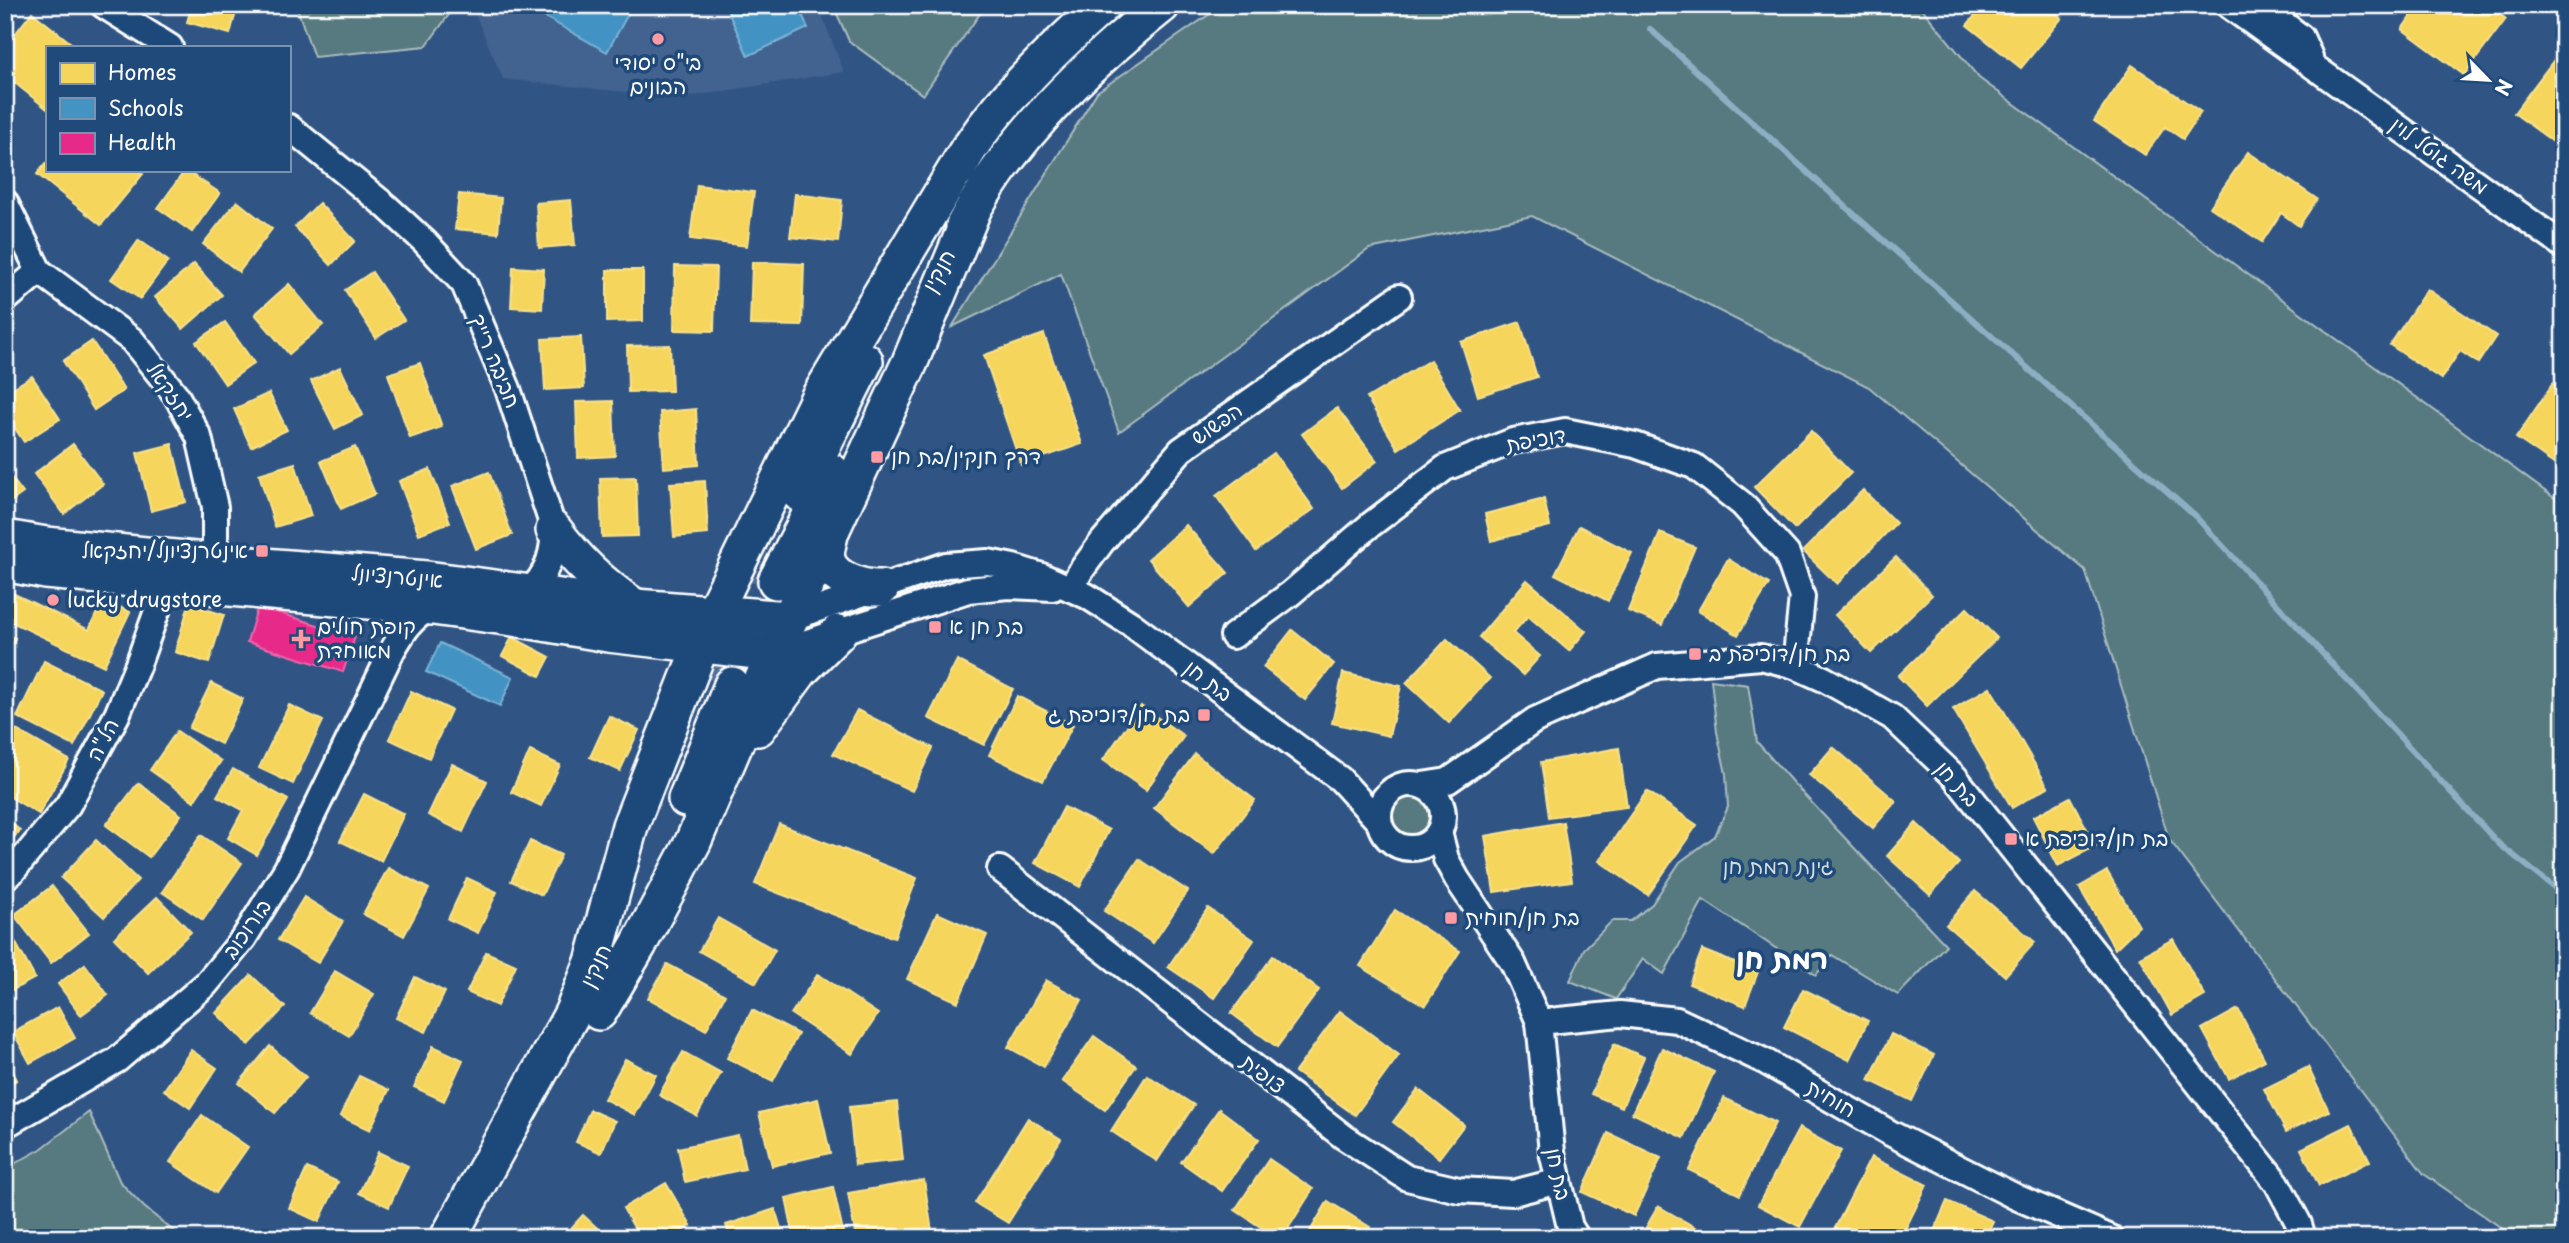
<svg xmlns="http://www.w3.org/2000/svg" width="2569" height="1243" font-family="'Playpen Sans','Playpen Sans Hebrew',sans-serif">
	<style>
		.built { fill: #426290 }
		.green { fill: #577a7f; stroke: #abbcbf; stroke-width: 2 }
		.homes { fill: #f6d55c; stroke: #f9e28d; stroke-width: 2 }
		.schools { fill: #4393c3; stroke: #7bb3d5; stroke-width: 2 }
		.health { fill: #e7298a; stroke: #ee69ad; stroke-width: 2 }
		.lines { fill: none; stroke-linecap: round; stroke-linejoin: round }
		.stream { stroke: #8dafc4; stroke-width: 6 }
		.secondary-tunnel { stroke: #4f6e97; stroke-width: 35; stroke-dasharray: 35 18; stroke-linecap: butt }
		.street-casing { stroke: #fff; stroke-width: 30 }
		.secondary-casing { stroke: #fff; stroke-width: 40 }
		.street { stroke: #1f4a7a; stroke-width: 24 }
		.secondary { stroke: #1f4a7a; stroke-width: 35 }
		.poi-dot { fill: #ff9aa2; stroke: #1f4a7a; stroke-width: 2.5 }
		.labels { text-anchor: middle; stroke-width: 7; stroke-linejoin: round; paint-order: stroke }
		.poi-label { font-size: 21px; fill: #fff; stroke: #1f4a7a; text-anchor: start }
		.street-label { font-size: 21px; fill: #fff; stroke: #1f4a7a }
		.park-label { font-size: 21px; fill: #d5dedf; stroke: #1f4a7a }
		.district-label { font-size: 28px; font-weight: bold; fill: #fff; stroke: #1f4a7a }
	</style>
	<rect width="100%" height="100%" fill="#305585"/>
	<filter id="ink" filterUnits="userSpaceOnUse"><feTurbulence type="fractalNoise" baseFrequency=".0143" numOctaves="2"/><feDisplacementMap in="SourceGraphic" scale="14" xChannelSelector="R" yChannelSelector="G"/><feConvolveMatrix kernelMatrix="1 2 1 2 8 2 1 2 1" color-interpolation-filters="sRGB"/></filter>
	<g filter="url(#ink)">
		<!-- built -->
		<path class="built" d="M471 5H818L844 72 680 98 503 79Z"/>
		<!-- green -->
		<g class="green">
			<path d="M296 5H456L426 46 314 57Z"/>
			<path d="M833 5H986L923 95 849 41Z"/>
			<path d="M1223 5H1919L1979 78 2564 505V1238H2516L2424 1174 2169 839 2085 570 1869 387 1532 216 1369 249 1119 432 1061 274 952 327 1097 92Z"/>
			<path d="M1711 680 1748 685 1757 742 1794 784 1946 945 1898 995 1832 955 1816 975 1703 900 1664 974 1643 959 1616 999 1570 981 1584 949 1612 921H1631L1652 904 1680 862 1715 836 1728 807 1726 774 1717 732Z"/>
			<circle cx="1412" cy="817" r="21"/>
			<path d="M89 1112 120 1182 144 1207 182 1238H5V1169L41 1149Z"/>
		</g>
		<!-- homes -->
		<g class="homes">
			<path d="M192 5H238L230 34 187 22Z"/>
			<path d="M1984 5H2046L2062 18 2021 68 1967 25Z"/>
			<path d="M2419 5H2488L2506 19 2464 75 2402 29Z"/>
			<path d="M32 12 76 47H47V109L5 75V47Z"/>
			<path d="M2556 57 2564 62V150L2514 113Z"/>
			<path d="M2132 65 2201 112 2183 139 2165 127 2145 155 2094 121Z"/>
			<path d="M2248 152 2317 199 2299 226 2281 213 2262 242 2210 207Z"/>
			<path d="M47 162V170H137L143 174 101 225 37 174Z"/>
			<path d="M185 170 220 193 192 232 158 208Z"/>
			<path d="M697 185 754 192 747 246 690 239Z"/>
			<path d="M459 194 501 198 498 233 455 229Z"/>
			<path d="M795 194 842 200 838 242 790 237Z"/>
			<path d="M571 200 575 245 539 248 536 203Z"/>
			<path d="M237 201 272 229 239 272 203 244Z"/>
			<path d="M319 203 355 241 331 265 295 227Z"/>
			<path d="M139 240 168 261 140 299 111 279Z"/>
			<path d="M752 262 804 264 802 326 750 325Z"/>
			<path d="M194 264 222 295 183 329 155 297Z"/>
			<path d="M675 266 716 267 714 331 674 330Z"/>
			<path d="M513 267 544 269 542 309 511 307Z"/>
			<path d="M607 270H643V321L607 322Z"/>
			<path d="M372 272 404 320 376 338 345 290Z"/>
			<path d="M289 284 323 325 289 354 255 314Z"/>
			<path d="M2427 289 2496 336 2478 363 2460 351 2441 379 2390 345Z"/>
			<path d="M225 322 254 363 225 384 196 342Z"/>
			<path d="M1520 322 1537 377 1478 396 1461 342Z"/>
			<path d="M1044 334 1082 444 1021 465 984 355Z"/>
			<path d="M581 337 584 388 545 390 542 339Z"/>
			<path d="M92 341 124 390 94 410 63 361Z"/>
			<path d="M670 345 672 391 628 392 627 346Z"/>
			<path d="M1430 360 1460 410 1398 449 1367 398Z"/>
			<path d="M420 363 442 427 410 438 388 374Z"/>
			<path d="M340 367 363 415 335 429 311 381Z"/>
			<path d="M32 376 60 419 24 442 5 414V393Z"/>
			<path d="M2553 383 2564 390V471L2516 438Z"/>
			<path d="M269 393 287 430 251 447 234 409Z"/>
			<path d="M613 401 615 456 578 458 576 402Z"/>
			<path d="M1337 408 1377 461 1342 488 1302 434Z"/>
			<path d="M696 409 699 465 664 468 660 412Z"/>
			<path d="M1811 431 1851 473 1795 529 1754 487Z"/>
			<path d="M73 444 103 484 64 514 34 474Z"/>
			<path d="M172 444 186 502 151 511 137 453Z"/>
			<path d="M355 447 375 494 341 509 321 461Z"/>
			<path d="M1274 453 1314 509 1256 551 1216 496Z"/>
			<path d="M295 463 311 516 275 527 259 474Z"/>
			<path d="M5 469 23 493 5 506Z"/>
			<path d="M430 469 450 522 419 534 399 481Z"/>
			<path d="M489 472 512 535 476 549 452 486Z"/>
			<path d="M636 477 638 536 602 537 600 478Z"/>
			<path d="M705 481 708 534 674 537 670 483Z"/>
			<path d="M1863 490 1896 523 1837 584 1803 551Z"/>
			<path d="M1544 499 1550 526 1491 541 1485 514Z"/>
			<path d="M1186 525 1228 573 1189 607 1148 559Z"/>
			<path d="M1579 526 1632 553 1608 601 1555 574Z"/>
			<path d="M1660 533 1695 547 1662 625 1628 611Z"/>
			<path d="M1896 557 1932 595 1871 653 1835 615Z"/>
			<path d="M1728 559 1769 584 1738 635 1698 611Z"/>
			<path d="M1527 580 1586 631 1569 651 1528 616 1513 633 1540 656 1523 675 1479 637Z"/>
			<path d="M6 590 89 630 103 599 130 612 104 666 5 619Z"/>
			<path d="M189 604 224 615 209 663 175 652Z"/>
			<path d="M1967 608 1997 638 1927 706 1898 676Z"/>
			<path d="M1292 630 1334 664 1305 700 1263 667Z"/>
			<path d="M5 634 15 638 5 658Z"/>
			<path d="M512 637 550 657 540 676 502 656Z"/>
			<path d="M1447 639 1490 678 1449 723 1406 683Z"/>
			<path d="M957 660 1013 689 984 745 928 718Z"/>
			<path d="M44 661 102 690 74 746 17 717Z"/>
			<path d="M1343 673 1401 686 1389 736 1332 723Z"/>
			<path d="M211 683 243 699 221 744 189 728Z"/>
			<path d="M1990 687 2048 787 2012 808 1953 709Z"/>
			<path d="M411 691 451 710 429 758 389 739Z"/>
			<path d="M1017 696 1073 725 1043 781 989 755Z"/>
			<path d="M289 705 323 721 293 784 259 768Z"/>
			<path d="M1141 706 1184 736 1146 790 1103 760Z"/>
			<path d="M857 710 933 748 912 791 833 754Z"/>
			<path d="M609 716 639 730 620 771 590 757Z"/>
			<path d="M13 728 69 760 39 814 5 794V742Z"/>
			<path d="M177 731 221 761 194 801 150 770Z"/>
			<path d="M1833 747 1896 801 1873 828 1809 775Z"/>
			<path d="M1619 748 1627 807 1549 817 1541 762Z"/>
			<path d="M530 751 560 765 541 806 511 792Z"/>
			<path d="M1195 754 1255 800 1214 854 1154 808Z"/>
			<path d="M452 764 487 781 463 832 428 815Z"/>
			<path d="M233 769 288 800 257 855 228 838 243 810 217 796Z"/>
			<path d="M138 783 181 815 149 857 106 825Z"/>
			<path d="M1647 791 1697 825 1648 895 1599 861Z"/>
			<path d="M364 794 404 814 381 861 340 841Z"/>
			<path d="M2070 797 2096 846 2058 866 2033 817Z"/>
			<path d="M1064 807 1109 830 1080 887 1035 863Z"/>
			<path d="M5 816 20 831 5 846Z"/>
			<path d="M1563 822 1572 881 1494 892 1485 836Z"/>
			<path d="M1916 823 1959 863 1930 895 1887 856Z"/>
			<path d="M779 824 917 878 894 938 755 884Z"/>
			<path d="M201 835 242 863 203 920 162 892Z"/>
			<path d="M96 840 138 880 104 917 61 878Z"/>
			<path d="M530 841 561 855 542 895 511 881Z"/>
			<path d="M1139 859 1188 891 1153 943 1104 911Z"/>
			<path d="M388 868 429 889 404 936 363 914Z"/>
			<path d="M2107 871 2139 926 2115 949 2079 887Z"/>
			<path d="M467 878 497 892 478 933 448 919Z"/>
			<path d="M52 886 89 933 51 963 14 915Z"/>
			<path d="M1975 891 2035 942 2005 976 1946 925Z"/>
			<path d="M157 897 191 932 148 973 114 938Z"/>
			<path d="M304 897 343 921 318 963 278 940Z"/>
			<path d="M1208 908 1254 940 1214 998 1168 967Z"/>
			<path d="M1395 910 1460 951 1425 1006 1360 966Z"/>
			<path d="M937 913 987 935 958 1002 907 979Z"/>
			<path d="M718 918 775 950 756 983 699 951Z"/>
			<path d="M5 923 35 978 5 994Z"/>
			<path d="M2173 939 2205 996 2172 1015 2140 957Z"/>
			<path d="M1702 950 1758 972 1745 1006 1689 984Z"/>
			<path d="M486 952 516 965 497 1006 467 992Z"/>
			<path d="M1273 956 1319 990 1277 1047 1231 1013Z"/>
			<path d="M85 964 108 995 81 1015 58 984Z"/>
			<path d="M667 964 725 995 706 1030 648 998Z"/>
			<path d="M335 971 374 994 349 1036 310 1013Z"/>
			<path d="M818 974 878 1014 852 1054 791 1014Z"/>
			<path d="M251 975 285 1007 249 1045 216 1013Z"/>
			<path d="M415 977 445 992 426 1032 396 1018Z"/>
			<path d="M1046 980 1082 1000 1044 1067 1008 1047Z"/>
			<path d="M1803 989 1868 1021 1849 1060 1784 1027Z"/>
			<path d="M58 1007 75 1038 30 1063 13 1032Z"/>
			<path d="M2238 1009 2265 1060 2229 1079 2202 1029Z"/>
			<path d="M752 1010 798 1034 773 1081 727 1058Z"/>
			<path d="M1340 1011 1399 1055 1355 1115 1295 1072Z"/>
			<path d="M1891 1034 1934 1055 1912 1101 1869 1080Z"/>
			<path d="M1094 1036 1136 1066 1105 1110 1062 1081Z"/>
			<path d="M1614 1044 1644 1057 1622 1107 1591 1094Z"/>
			<path d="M270 1046 306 1077 275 1113 239 1083Z"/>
			<path d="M433 1046 463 1060 444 1101 414 1087Z"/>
			<path d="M1662 1048 1714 1072 1684 1138 1632 1113Z"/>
			<path d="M191 1050 217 1068 190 1108 164 1090Z"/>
			<path d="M683 1052 721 1073 697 1116 659 1095Z"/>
			<path d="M5 1054 17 1080 5 1085Z"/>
			<path d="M625 1059 656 1075 635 1115 604 1099Z"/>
			<path d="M2308 1067 2329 1111 2286 1132 2264 1089Z"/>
			<path d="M1147 1075 1194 1105 1157 1161 1111 1131Z"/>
			<path d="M359 1076 389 1090 370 1130 340 1116Z"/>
			<path d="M1418 1089 1464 1125 1439 1158 1393 1122Z"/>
			<path d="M1724 1098 1775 1123 1740 1195 1689 1170Z"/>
			<path d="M818 1099 830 1153 772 1166 759 1113Z"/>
			<path d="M897 1102 903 1160 855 1165 849 1107Z"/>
			<path d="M1219 1109 1259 1139 1222 1191 1181 1162Z"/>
			<path d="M590 1110 615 1121 601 1153 576 1142Z"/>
			<path d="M202 1115 248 1147 216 1193 170 1162Z"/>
			<path d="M1028 1118 1061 1139 1008 1223 975 1203Z"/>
			<path d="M2351 1124 2370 1161 2319 1186 2301 1149Z"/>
			<path d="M1799 1128 1841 1151 1800 1227 1758 1205Z"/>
			<path d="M1608 1133 1661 1158 1634 1216 1582 1192Z"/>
			<path d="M738 1135 745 1169 685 1182 678 1148Z"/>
			<path d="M378 1152 408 1166 389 1207 359 1193Z"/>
			<path d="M1871 1157 1927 1185 1901 1238H1856L1835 1228Z"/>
			<path d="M1269 1159 1313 1189 1282 1238H1277L1235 1210Z"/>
			<path d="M307 1168 338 1182 319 1222 289 1208Z"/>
			<path d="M924 1180 933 1238H856L848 1193Z"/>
			<path d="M666 1183 691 1226 670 1238H640L623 1208Z"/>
			<path d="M833 1187 843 1232 816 1238H794L786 1198Z"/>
			<path d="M1328 1201 1370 1227 1364 1238H1306Z"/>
			<path d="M1947 1201 1993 1221 1986 1238H1931Z"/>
			<path d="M1658 1206 1714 1238H1640Z"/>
			<path d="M775 1209 784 1238H730L726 1225Z"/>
			<path d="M583 1215 605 1235 602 1238H562Z"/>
		</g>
		<!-- schools -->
		<g class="schools">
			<path d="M549 5H633L607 52 543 16Z"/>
			<path d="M725 5H798L808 28 748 56Z"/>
			<path d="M440 643 513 677 500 706 426 672Z"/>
		</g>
		<!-- health -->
		<path class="health" d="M258 606 355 637 343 672 247 642Z"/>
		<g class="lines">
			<!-- stream -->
			<path class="stream" d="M1650 29 1857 217 2196 517 2499 844 2564 895"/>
			<!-- secondary-tunnel -->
			<path class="secondary-tunnel" d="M711 680 757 577"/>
			<defs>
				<g id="street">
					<path d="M103 5 170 47"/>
					<path d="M2228 5 2564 246"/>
					<path d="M2259 5 2301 37 2310 57"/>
					<path d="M289 127 387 207 425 242 464 284 508 389 554 530C553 560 544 584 517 599"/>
					<path d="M5 202 39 271"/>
					<path d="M5 300 39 271 132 340 176 395 199 437 215 507V562"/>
					<path d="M1071 589 1080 572 1102 542 1181 450 1399 297"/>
					<path d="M789 619 946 565 988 562 1013 567 1042 576 1087 596 1131 624 1340 779 1379 822"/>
					<path d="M1233 636 1290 594 1369 526 1445 468 1513 441 1565 431 1635 445 1694 466 1742 504 1787 554 1802 597 1795 666"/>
					<path d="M774 653 968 590 1008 586 1053 588"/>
					<circle cx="1411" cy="816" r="32"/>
					<path d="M1422 785 1448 781 1535 720 1657 666 1761 657 1795 666 1824 679 1892 717 1955 777 2277 1183 2299 1224 2303 1238"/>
					<path d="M1439 832 1446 859 1457 879 1513 963 1539 1022 1552 1152 1570 1227 1577 1238"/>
					<path d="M1000 869 1344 1137 1407 1178 1459 1190 1513 1193 1559 1181"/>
					<path d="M5 877 12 872 68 805 117 715 138 664 167 583"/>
					<path d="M1539 1022 1620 1014 1677 1020 1766 1062 1890 1133 2016 1197 2111 1238"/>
					<path d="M5 1125 117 1060 206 984 244 938 287 868 392 651C403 632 412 616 433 607"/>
				</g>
				<g id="secondary">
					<path d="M958 169C985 113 1056 47 1103 5"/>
					<path d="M964 225C1011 138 1085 66 1162 5"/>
					<path d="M799 493 865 361"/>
					<path d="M554 530C576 560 601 584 632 605"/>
					<path d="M831 531C829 540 825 551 827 560 833 580 863 589 881 588"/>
					<path d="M5 538 46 545 215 562 427 579 635 607 789 619"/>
					<path d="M5 563 46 571 433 607 520 619 608 634 774 653"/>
					<path d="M776 581 832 472"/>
					<path d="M758 728 800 671 838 633"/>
					<path d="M686 799 732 685"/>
					<path d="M599 1012 639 944 693 842 774 653 910 362 975 205"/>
					<path d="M572 1014 593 962 630 826 714 612 819 397 968 149"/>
					<path d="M448 1238 583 994"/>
				</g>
			</defs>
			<!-- street casing -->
			<use href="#street" class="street-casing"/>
			<!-- secondary casing -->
			<use href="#secondary" class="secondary-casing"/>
			<!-- street -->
			<use href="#street" class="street"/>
			<!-- secondary -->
			<use href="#secondary" class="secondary"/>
		</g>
	</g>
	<!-- markers -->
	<g class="poi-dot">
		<circle cx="658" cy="39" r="7"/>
		<rect x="870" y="450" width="14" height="14" rx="3.5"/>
		<rect x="255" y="544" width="14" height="14" rx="3.5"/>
		<circle cx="53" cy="600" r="7"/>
		<rect x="928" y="620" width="14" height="14" rx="3.5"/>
		<path d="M297.5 628.5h7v7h7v7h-7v7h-7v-7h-7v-7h7z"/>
		<rect x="1688" y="647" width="14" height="14" rx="3.5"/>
		<rect x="1197" y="708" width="14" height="14" rx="3.5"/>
		<rect x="2004" y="832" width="14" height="14" rx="3.5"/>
		<rect x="1444" y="911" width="14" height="14" rx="3.5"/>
	</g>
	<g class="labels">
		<!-- poi labels -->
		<g class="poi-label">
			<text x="658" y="70" text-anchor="middle">בי"ס יסודי<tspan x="658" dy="24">הבונים</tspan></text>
			<text x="891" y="464">דרך חנקין/בת חן</text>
			<text x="248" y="558" text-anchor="end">אינטרנציונל/יחזקאל</text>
			<text x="67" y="607">lucky drugstore</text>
			<text x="317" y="634">קופת חולים<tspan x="317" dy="24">מאוחדת</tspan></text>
			<text x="949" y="634">בת חן א</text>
			<text x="1709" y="661">בת חן/דוכיפת ב</text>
			<text x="1190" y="722" text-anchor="end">בת חן/דוכיפת ג</text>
			<text x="2025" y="846">בת חן/דוכיפת א</text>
			<text x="1465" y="925">בת חן/חוחית</text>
		</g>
		<!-- street labels -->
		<g class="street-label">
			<text transform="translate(2439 156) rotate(36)" y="7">משה גוטל לוין</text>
			<text transform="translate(939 271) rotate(-61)" y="7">חנקין</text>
			<text transform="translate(495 361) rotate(68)" y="7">חביבה רייך</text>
			<text transform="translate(170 392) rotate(56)" y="7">יחזקאל</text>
			<text transform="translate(1217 424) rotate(-35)" y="7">הפשוש</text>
			<text transform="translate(1536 440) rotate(-10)" y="7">דוכיפת</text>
			<text transform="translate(397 577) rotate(5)" y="7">אינטרנציונל</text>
			<text transform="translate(1208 681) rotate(37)" y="7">בת חן</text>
			<text transform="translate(103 740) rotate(-62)" y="7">הל"ה</text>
			<text transform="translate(1957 784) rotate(48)" y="7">בת חן</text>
			<text transform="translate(247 929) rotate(-55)" y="7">בורוכוב</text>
			<text transform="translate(596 966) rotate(-65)" y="7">חנקין</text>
			<text transform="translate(1263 1074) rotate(38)" y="7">צופית</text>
			<text transform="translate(1831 1099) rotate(30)" y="7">חוחית</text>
			<text transform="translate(1558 1174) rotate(78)" y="7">בת חן</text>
		</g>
		<!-- park labels -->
		<g class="park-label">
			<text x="1778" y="874">גינת רמת חן</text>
		</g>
		<!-- district labels -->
		<g class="district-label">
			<text x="1782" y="969">רמת חן</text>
		</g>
	</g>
	<!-- margin -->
	<rect width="2569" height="1243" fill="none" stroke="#1f4a7a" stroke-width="28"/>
	<rect x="14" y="14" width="2541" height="1215" fill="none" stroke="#fff" stroke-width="2.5" filter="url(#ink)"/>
	<!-- legend -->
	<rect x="46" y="46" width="245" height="126" fill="#1f4a7a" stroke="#7992af" stroke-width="2"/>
	<rect x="60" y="63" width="35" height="21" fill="#f6d55c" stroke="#7992af" stroke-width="2"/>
	<text x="108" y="80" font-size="21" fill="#ffffff">Homes</text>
	<rect x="60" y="98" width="35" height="21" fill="#4393c3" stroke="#7992af" stroke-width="2"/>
	<text x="108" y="116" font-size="21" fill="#ffffff">Schools</text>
	<rect x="60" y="133" width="35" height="21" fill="#e7298a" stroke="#7992af" stroke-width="2"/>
	<text x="108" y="150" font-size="21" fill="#ffffff">Health</text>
	<!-- north arrow -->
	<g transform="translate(2488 80) rotate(115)" stroke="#1f4a7a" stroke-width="5" paint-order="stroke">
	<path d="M0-5L12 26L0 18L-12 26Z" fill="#ffffff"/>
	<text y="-10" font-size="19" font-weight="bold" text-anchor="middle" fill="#ffffff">N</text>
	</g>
</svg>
